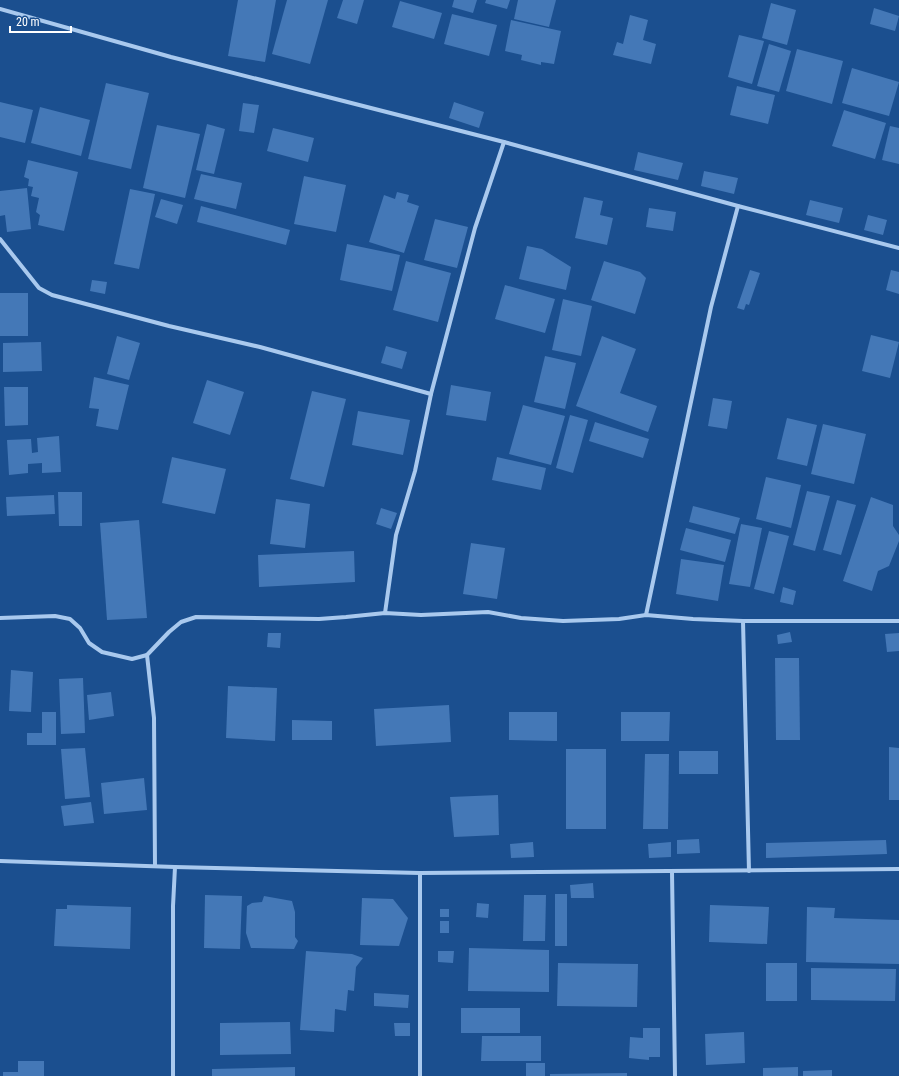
<svg xmlns="http://www.w3.org/2000/svg" width="899" height="1076" font-family="'Roboto Condensed',sans-serif">
	<style>
		.building { fill: #4478b7 }
		.lines { fill: none; stroke-linecap: round; stroke-linejoin: round }
		.minor { stroke: #a9c9ee; stroke-width: 4 }
	</style>
	<rect width="100%" height="100%" fill="#1b4f8f"/>
	<!-- building -->
	<g class="building">
		<path d="M238 0H276L265 62 228 56Z"/>
		<path d="M287 0H328L310 64 272 54Z"/>
		<path d="M343 0H364L357 24 337 18Z"/>
		<path d="M454 0H477L473 13 452 7Z"/>
		<path d="M486 0H510L507 9 485 3Z"/>
		<path d="M518 0H556L549 27 514 19Z"/>
		<path d="M400 1 442 13 434 39 392 27Z"/>
		<path d="M771 3 796 10 787 45 762 38Z"/>
		<path d="M874 8 899 16 895 31 870 24Z"/>
		<path d="M452 14 497 25 489 56 444 44Z"/>
		<path d="M630 15 648 20 643 40 656 44 651 64 613 55 617 42 623 44Z"/>
		<path d="M511 20 561 31 554 64 541 62V65L521 60 522 55 505 51Z"/>
		<path d="M739 35 764 41 752 84 728 77Z"/>
		<path d="M769 44 791 51 779 92 757 86Z"/>
		<path d="M797 49 843 61 832 104 786 91Z"/>
		<path d="M852 68 899 82 889 116 842 103Z"/>
		<path d="M106 83 149 93 131 169 88 159Z"/>
		<path d="M737 86 775 95 768 124 730 115Z"/>
		<path d="M0 102 33 110 25 143 0 137Z"/>
		<path d="M454 102 484 112 479 128 449 118Z"/>
		<path d="M243 103 259 105 254 133 239 131Z"/>
		<path d="M40 107 90 120 81 156 31 143Z"/>
		<path d="M844 110 886 123 875 159 832 146Z"/>
		<path d="M207 124 225 129 214 174 196 170Z"/>
		<path d="M157 125 200 134 185 198 143 188Z"/>
		<path d="M890 126 899 128V164L882 160Z"/>
		<path d="M273 128 314 138 308 162 267 151Z"/>
		<path d="M638 152 683 163 678 180 634 170Z"/>
		<path d="M28 160 78 172 64 231 38 225 40 215 36 212 39 198 31 196 33 187 28 186 29 179 24 177Z"/>
		<path d="M704 171 738 178 734 194 701 186Z"/>
		<path d="M201 174 242 183 236 209 194 199Z"/>
		<path d="M304 176 346 185 336 232 294 224Z"/>
		<path d="M27 188 31 229 7 232 5 215 0 216V191Z"/>
		<path d="M130 189 155 194 139 269 114 264Z"/>
		<path d="M397 192 409 195 407 202 419 206 404 253 369 242 384 195 395 199Z"/>
		<path d="M584 197 603 201 600 215 613 218 607 245 575 238Z"/>
		<path d="M161 199 183 205 177 224 155 217Z"/>
		<path d="M810 200 843 208 839 223 806 215Z"/>
		<path d="M201 206 290 230 286 245 197 222Z"/>
		<path d="M649 208 676 212 673 231 646 227Z"/>
		<path d="M868 215 887 220 883 235 864 230Z"/>
		<path d="M435 219 468 227 457 268 424 260Z"/>
		<path d="M347 244 400 255 392 291 340 280Z"/>
		<path d="M527 246 542 249 571 267 566 290 519 279Z"/>
		<path d="M406 261 451 273 438 322 393 310Z"/>
		<path d="M604 261 640 272 646 278 635 314 591 300Z"/>
		<path d="M750 270 760 273 749 305 746 304 744 310 737 308Z"/>
		<path d="M891 270 899 272V294L886 290Z"/>
		<path d="M92 280 107 282 105 294 90 291Z"/>
		<path d="M505 285 555 299 545 333 495 319Z"/>
		<rect x="0" y="293" width="28" height="43"/>
		<path d="M563 299 592 306 581 356 552 350Z"/>
		<path d="M871 335 899 342 890 378 862 371Z"/>
		<path d="M117 336 140 343 129 380 107 374Z"/>
		<path d="M602 336 636 349 620 393 657 406 648 432 576 406Z"/>
		<path d="M41 342 42 371 3 372V343Z"/>
		<path d="M386 346 407 352 402 369 381 363Z"/>
		<path d="M545 356 576 363 565 409 534 402Z"/>
		<path d="M94 377 129 385 118 430 96 426 99 409 89 408Z"/>
		<path d="M207 380 244 392 230 435 193 423Z"/>
		<path d="M451 385 491 392 486 421 446 415Z"/>
		<path d="M4 387H28V425L5 426Z"/>
		<path d="M312 391 346 399 324 487 290 479Z"/>
		<path d="M713 398 732 401 727 429 708 426Z"/>
		<path d="M523 405 565 416 551 465 509 454Z"/>
		<path d="M358 411 410 420 403 455 352 445Z"/>
		<path d="M570 415 588 420 573 473 556 468Z"/>
		<path d="M787 418 817 425 807 466 777 459Z"/>
		<path d="M595 422 649 439 643 458 589 441Z"/>
		<path d="M823 424 866 434 854 484 811 474Z"/>
		<path d="M59 436 61 472 42 473V463L28 464V473L9 475 7 440 31 439 32 453 38 452 37 438Z"/>
		<path d="M172 457 226 469 215 514 162 503Z"/>
		<path d="M497 457 546 468 541 490 492 480Z"/>
		<path d="M766 477 801 485 791 528 756 519Z"/>
		<path d="M807 491 830 496 815 551 793 545Z"/>
		<path d="M58 492H82V526H59Z"/>
		<path d="M54 495 55 514 7 516 6 497Z"/>
		<path d="M871 497 893 505V526L899 535V541L889 566 878 571 872 591 843 581Z"/>
		<path d="M276 499 310 504 305 548 270 544Z"/>
		<path d="M837 500 856 505 841 555 823 550Z"/>
		<path d="M693 506 740 518 735 534 689 522Z"/>
		<path d="M381 508 397 513 391 529 376 524Z"/>
		<path d="M139 520 147 618 107 620 100 523Z"/>
		<path d="M741 524 762 528 750 587 729 584Z"/>
		<path d="M686 528 731 540 725 562 680 550Z"/>
		<path d="M769 531 789 536 774 594 754 589Z"/>
		<path d="M471 543 505 548 497 599 463 594Z"/>
		<path d="M354 551 355 582 259 587 258 555Z"/>
		<path d="M681 559 724 565 718 601 676 594Z"/>
		<path d="M783 587 796 591 793 605 780 602Z"/>
		<path d="M790 632 792 642 778 644 777 635Z"/>
		<path d="M268 633H281L280 648 267 647Z"/>
		<path d="M899 633V651L887 652 885 634Z"/>
		<path d="M775 658H799L800 740H776Z"/>
		<path d="M11 670 33 672 31 712 9 711Z"/>
		<path d="M83 678 85 733 61 734 59 679Z"/>
		<path d="M228 686 277 688 275 741 226 738Z"/>
		<path d="M111 692 114 716 89 720 87 695Z"/>
		<path d="M449 705 451 742 376 746 374 709Z"/>
		<path d="M42 712H56V745H27V733H42Z"/>
		<path d="M509 712H557V741L509 740Z"/>
		<path d="M621 712H670L669 741H621Z"/>
		<path d="M292 720 332 721V740H292Z"/>
		<path d="M889 747 899 748V800H889Z"/>
		<path d="M85 748 90 797 65 799 61 749Z"/>
		<rect x="566" y="749" width="40" height="80"/>
		<rect x="679" y="751" width="39" height="23"/>
		<path d="M645 754H669L668 829H643Z"/>
		<path d="M144 778 147 810 104 814 101 783Z"/>
		<path d="M498 795 499 835 454 837 450 797Z"/>
		<path d="M91 802 94 823 64 826 61 806Z"/>
		<path d="M699 839 700 853 677 854V840Z"/>
		<path d="M886 840 887 854 766 858V843Z"/>
		<path d="M533 842 534 857 511 858 510 844Z"/>
		<path d="M671 842V857L649 858 648 844Z"/>
		<path d="M593 883 594 898H571L570 885Z"/>
		<rect x="555" y="894" width="12" height="52"/>
		<path d="M205 895 242 896 240 949 204 948Z"/>
		<path d="M524 895H546L545 941H523Z"/>
		<path d="M264 896 292 901 295 912V937L298 941 294 949 251 948 246 933 247 906 252 903 262 902Z"/>
		<path d="M362 898 393 899 408 918 399 946 360 945Z"/>
		<path d="M477 903 489 904 488 918 476 917Z"/>
		<path d="M67 905 131 907 130 949 54 946 56 909H67Z"/>
		<path d="M710 905 769 907 767 944 709 942Z"/>
		<path d="M807 907 835 908 834 918 899 920V964L806 962Z"/>
		<rect x="440" y="909" width="9" height="8"/>
		<rect x="440" y="921" width="9" height="12"/>
		<path d="M469 948 549 950V992L468 991Z"/>
		<path d="M306 951 352 954 363 958 356 967 354 991 348 990 346 1011 335 1009 334 1032 300 1030Z"/>
		<path d="M438 951H454L453 963 438 962Z"/>
		<path d="M558 963 638 964 637 1007 557 1006Z"/>
		<rect x="766" y="963" width="31" height="38"/>
		<path d="M811 968 896 969 895 1001 811 1000Z"/>
		<path d="M374 993 409 995 408 1008 374 1006Z"/>
		<rect x="461" y="1008" width="59" height="25"/>
		<path d="M290 1022 291 1054 220 1055V1023Z"/>
		<path d="M394 1023H410V1036H395Z"/>
		<path d="M643 1028H660V1057H649V1060L629 1058 630 1037 643 1038Z"/>
		<path d="M744 1032 745 1063 706 1065 705 1034Z"/>
		<path d="M482 1036H541V1061H481Z"/>
		<path d="M18 1061H44V1076H3V1072H18Z"/>
		<rect x="526" y="1063" width="19" height="13"/>
		<path d="M295 1067V1076H212V1069Z"/>
		<path d="M798 1067V1076H763V1068Z"/>
		<path d="M832 1070V1076H803V1071Z"/>
		<path d="M627 1073V1076H550V1074Z"/>
	</g>
	<g class="lines">
		<!-- minor -->
		<g class="minor">
			<path d="M0 9 171 57 504 142 738 206 899 248"/>
			<path d="M0 239 39 288 52 295 169 326 260 347 431 394"/>
			<path d="M385 613 396 535 415 471 431 394 475 228 504 142"/>
			<path d="M646 615 711 307 738 206"/>
			<path d="M0 618 55 616 70 619 80 628 89 643 102 652 132 659 147 655 169 632 181 622 196 617 319 619 346 617 385 613 421 615 488 612 521 618 563 621 619 619 646 615 693 619 743 621H899"/>
			<path d="M743 621 749 871"/>
			<path d="M147 655 154 718 155 866"/>
			<path d="M0 861 175 867 420 873 899 869"/>
			<path d="M672 872 675 1076"/>
			<path d="M420 873V1076"/>
			<path d="M173 1076V906L175 867"/>
		</g>
	</g>
	<!-- scale -->
	<path d="M10 26v6h61v-6" fill="none" stroke="#ffffff" stroke-width="2"/>
	<text x="16" y="26" font-size="12" fill="#ffffff" stroke="#1b4f8f" stroke-width="3" paint-order="stroke">20 m</text>
</svg>
